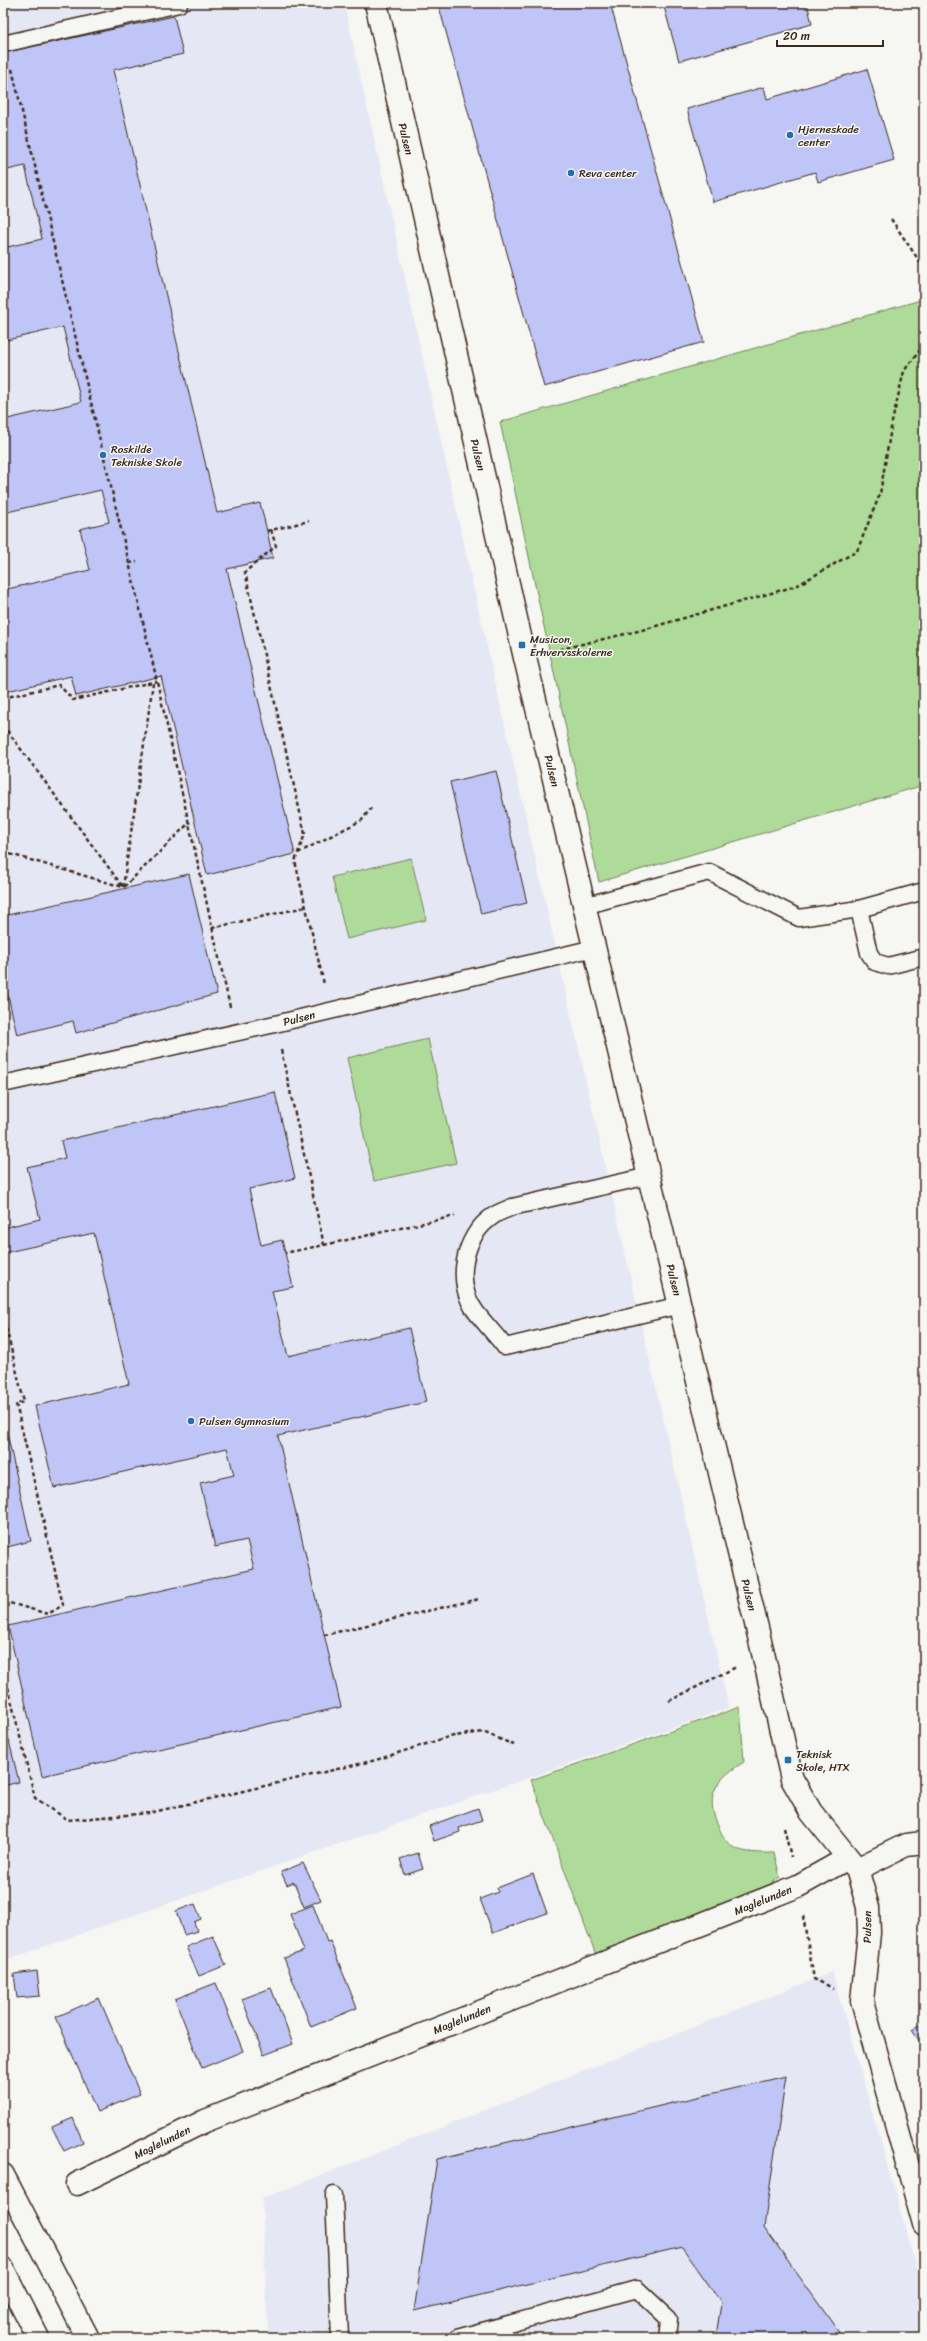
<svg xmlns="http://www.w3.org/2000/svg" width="927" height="2341" font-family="Sriracha,sans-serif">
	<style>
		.built { fill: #e6e7f4 }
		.green { fill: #afdb9a; stroke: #75825c }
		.building { fill: #bfc5f7; stroke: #3b2a1e }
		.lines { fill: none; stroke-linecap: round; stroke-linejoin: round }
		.service-casing { stroke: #3b2a1e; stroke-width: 19 }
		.pedestrian-casing { stroke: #3b2a1e; stroke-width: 25 }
		.minor-casing { stroke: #3b2a1e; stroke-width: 25 }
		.motorway-casing { stroke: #3b2a1e; stroke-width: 25 }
		.path { stroke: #3b2a1e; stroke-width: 2.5; stroke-dasharray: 4 3; stroke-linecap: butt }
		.service { stroke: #f6f6f2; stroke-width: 16 }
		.pedestrian { stroke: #f6f6f2; stroke-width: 22 }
		.minor { stroke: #f6f6f2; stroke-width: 22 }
		.motorway { stroke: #f6f6f2; stroke-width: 22 }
		.poi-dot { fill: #1f6fb2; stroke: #f6f6f2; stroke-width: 1.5 }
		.labels { text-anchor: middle; stroke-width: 3; stroke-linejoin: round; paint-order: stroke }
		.poi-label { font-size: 11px; fill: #3b2a1e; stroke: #f6f6f2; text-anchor: start }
		.street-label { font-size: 11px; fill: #3b2a1e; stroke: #f6f6f2 }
	</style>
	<rect width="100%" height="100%" fill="#f6f6f2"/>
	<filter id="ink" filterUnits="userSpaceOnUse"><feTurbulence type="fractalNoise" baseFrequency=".025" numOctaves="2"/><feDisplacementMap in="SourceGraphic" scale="8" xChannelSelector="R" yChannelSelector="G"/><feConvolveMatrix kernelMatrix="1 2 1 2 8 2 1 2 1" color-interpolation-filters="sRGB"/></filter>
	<g filter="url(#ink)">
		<!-- built -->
		<g class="built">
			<path d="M3 3H344L475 594 729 1708 3 1961Z"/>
			<path d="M832 1972 924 2294V2338H268L262 2199Z"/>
		</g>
		<!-- green -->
		<g class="green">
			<path d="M924 299V785L599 882 500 422Z"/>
			<path d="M411 858 426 920 347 939 332 877Z"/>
			<path d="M428 1039 456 1163 374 1181 347 1058Z"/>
			<path d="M740 1707 744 1762C719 1777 703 1794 718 1825 720 1831 724 1839 729 1844 740 1854 759 1853 774 1853L780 1877 763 1889 596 1955 531 1780Z"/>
		</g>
		<!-- building -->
		<g class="building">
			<path d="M438 3H610L704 342 544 387Z"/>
			<path d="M663 3H807L812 24 679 61Z"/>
			<path d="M174 16 183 54 113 70 217 513 260 503 267 531 273 558 227 569 295 854 207 875 161 676 76 696 71 676 3 692V590L90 570 80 529 109 522 101 490 3 513V420L81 402 63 327 3 341V248L42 239 25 166 3 171V80H5L3 53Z"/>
			<path d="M867 69 894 160 818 182 815 172 713 202 687 109 764 87 767 99Z"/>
			<path d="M496 771 527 903 481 914 450 782Z"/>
			<path d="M189 874 217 994 76 1033 73 1021 17 1035 3 974V916Z"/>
			<path d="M3 1041 8 1062 3 1063Z"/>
			<path d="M275 1092 295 1178 249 1189 261 1245 282 1240 293 1287 272 1291 288 1356 409 1328 426 1402 278 1436 341 1707 42 1776 8 1626 254 1569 247 1540 215 1547 200 1483 234 1475 227 1448 54 1488 35 1406 129 1384 94 1233 3 1253V1228L40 1219 27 1167 65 1158 61 1141Z"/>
			<path d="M3 1415 31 1541 3 1548Z"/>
			<path d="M3 1716 19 1782 3 1786Z"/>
			<path d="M478 1808 482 1820 459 1828 460 1832 434 1841 429 1826Z"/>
			<path d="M418 1853 423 1869 405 1875 400 1859Z"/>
			<path d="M303 1863 321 1900 304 1907 294 1882 287 1885 281 1872Z"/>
			<path d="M533 1874 547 1913 493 1933 480 1899 498 1892 497 1888Z"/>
			<path d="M195 1904 201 1919 194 1922 197 1931 184 1935 176 1911Z"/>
			<path d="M313 1905 327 1942 330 1941 357 2008 311 2027 284 1958 304 1951 290 1914Z"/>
			<path d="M213 1936 226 1965 199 1976 186 1947Z"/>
			<path d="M37 1971 40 1996 17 1998 14 1974Z"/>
			<path d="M216 1983 243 2051 202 2068 175 1999Z"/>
			<path d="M271 1988 293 2044 264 2055 242 1999Z"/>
			<path d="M99 1998 140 2094 97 2112 56 2017Z"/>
			<path d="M924 2022V2048L912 2030Z"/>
			<path d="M786 2076 764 2227 843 2338H716L721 2302 682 2247 414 2311 437 2159Z"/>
			<path d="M73 2118 83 2142 64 2151 52 2127Z"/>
		</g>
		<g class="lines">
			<defs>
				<g id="service">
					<path d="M3 44 179 4"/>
					<path d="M584 906 709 872 799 918 859 909 924 891"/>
					<path d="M859 909 869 953 875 962 888 966 924 957"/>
					<path d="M3 1084 275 1024 594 948"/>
					<path d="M649 1176 512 1207C506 1210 498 1212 493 1216 463 1236 454 1283 476 1312 485 1324 496 1335 505 1347L680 1305"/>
					<path d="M910 2173 924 2171"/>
					<path d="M334 2195 340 2338"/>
					<path d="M457 2338 637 2289 669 2319 667 2338"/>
				</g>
				<path id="pedestrian" d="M857 1869 906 1845 924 1843"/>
				<g id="minor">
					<path d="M376 3 525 658 763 1653 792 1779 811 1812 857 1869 868 1907 869 1933 862 2001 924 2224"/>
					<path d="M77 2184 205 2121 798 1886 848 1858"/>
				</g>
				<g id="motorway">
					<path d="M3 2175 88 2338"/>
					<path d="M3 2269 38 2338"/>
				</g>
			</defs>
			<!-- service casing -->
			<use href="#service" class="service-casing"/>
			<!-- pedestrian casing -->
			<use href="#pedestrian" class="pedestrian-casing"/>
			<!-- minor casing -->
			<use href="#minor" class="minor-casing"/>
			<!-- motorway casing -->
			<use href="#motorway" class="motorway-casing"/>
			<!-- path -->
			<g class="path">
				<path d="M12 69 157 681 230 1007"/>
				<path d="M891 219 924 268"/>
				<path d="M271 530 276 546 245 572 305 834 295 861 324 984"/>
				<path d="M267 531 309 521"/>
				<path d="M129 563 137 562"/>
				<path d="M553 651 642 630 796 586 857 551 880 494 892 422 904 371 924 345"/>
				<path d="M3 698 59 685 73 700 157 681"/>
				<path d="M3 725 123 887"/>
				<path d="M3 852 123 887"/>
				<path d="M298 853 362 820 371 808"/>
				<path d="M123 887 153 683"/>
				<path d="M124 887 190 822"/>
				<path d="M212 928 305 907"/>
				<path d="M281 1050 324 1245 285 1253"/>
				<path d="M324 1245 455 1216"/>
				<path d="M3 1315 24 1402 16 1404 63 1605 48 1614 3 1601"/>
				<path d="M324 1635 479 1599"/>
				<path d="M3 1667 35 1798 68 1820 149 1813 376 1760 448 1737 483 1732 514 1745"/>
				<path d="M669 1701 736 1667"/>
				<path d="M784 1828 791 1857"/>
				<path d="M803 1916 814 1979 833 1988"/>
			</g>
			<!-- service -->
			<use href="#service" class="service"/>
			<!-- pedestrian -->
			<use href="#pedestrian" class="pedestrian"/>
			<!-- minor -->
			<use href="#minor" class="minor"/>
			<!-- motorway -->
			<use href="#motorway" class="motorway"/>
		</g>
	</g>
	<!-- markers -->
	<g class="poi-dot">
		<circle cx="790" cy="135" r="4"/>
		<circle cx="571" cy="173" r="4"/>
		<circle cx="103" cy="455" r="4"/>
		<rect x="518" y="641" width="8" height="8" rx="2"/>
		<circle cx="191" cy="1421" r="4"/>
		<rect x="784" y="1756" width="8" height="8" rx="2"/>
	</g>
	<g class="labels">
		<!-- poi labels -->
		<g class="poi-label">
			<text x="798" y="133">Hjerneskade<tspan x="798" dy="13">center</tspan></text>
			<text x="579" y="177">Reva center</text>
			<text x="111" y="453">Roskilde<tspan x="111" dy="13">Tekniske Skole</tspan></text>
			<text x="530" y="643">Musicon,<tspan x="530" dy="13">Erhvervsskolerne</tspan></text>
			<text x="199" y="1425">Pulsen Gymnasium</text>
			<text x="796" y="1758">Teknisk<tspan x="796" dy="13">Skole, HTX</tspan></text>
		</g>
		<!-- street labels -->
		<g class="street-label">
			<text transform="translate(406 139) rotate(77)" y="4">Pulsen</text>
			<text transform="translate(478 455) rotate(77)" y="4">Pulsen</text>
			<text transform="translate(552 771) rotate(77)" y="4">Pulsen</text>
			<text transform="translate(299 1018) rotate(-14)" y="4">Pulsen</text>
			<text transform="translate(674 1280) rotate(77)" y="4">Pulsen</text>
			<text transform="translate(749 1595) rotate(77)" y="4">Pulsen</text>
			<text transform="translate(763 1900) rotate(-22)" y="4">Maglelunden</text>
			<text transform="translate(867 1927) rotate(-89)" y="4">Pulsen</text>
			<text transform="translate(462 2019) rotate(-22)" y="4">Maglelunden</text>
			<text transform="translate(162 2142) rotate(-26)" y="4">Maglelunden</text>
		</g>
	</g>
	<!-- margin -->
	<rect width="927" height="2341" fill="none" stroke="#f6f6f2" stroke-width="16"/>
	<rect x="8" y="8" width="911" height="2325" fill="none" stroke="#3b2a1e" stroke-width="1.5" filter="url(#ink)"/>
	<!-- scale -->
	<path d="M777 40v6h106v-6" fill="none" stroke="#3b2a1e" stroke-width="2"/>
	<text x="783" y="40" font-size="12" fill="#3b2a1e" stroke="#f6f6f2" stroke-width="3" paint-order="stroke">20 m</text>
</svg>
